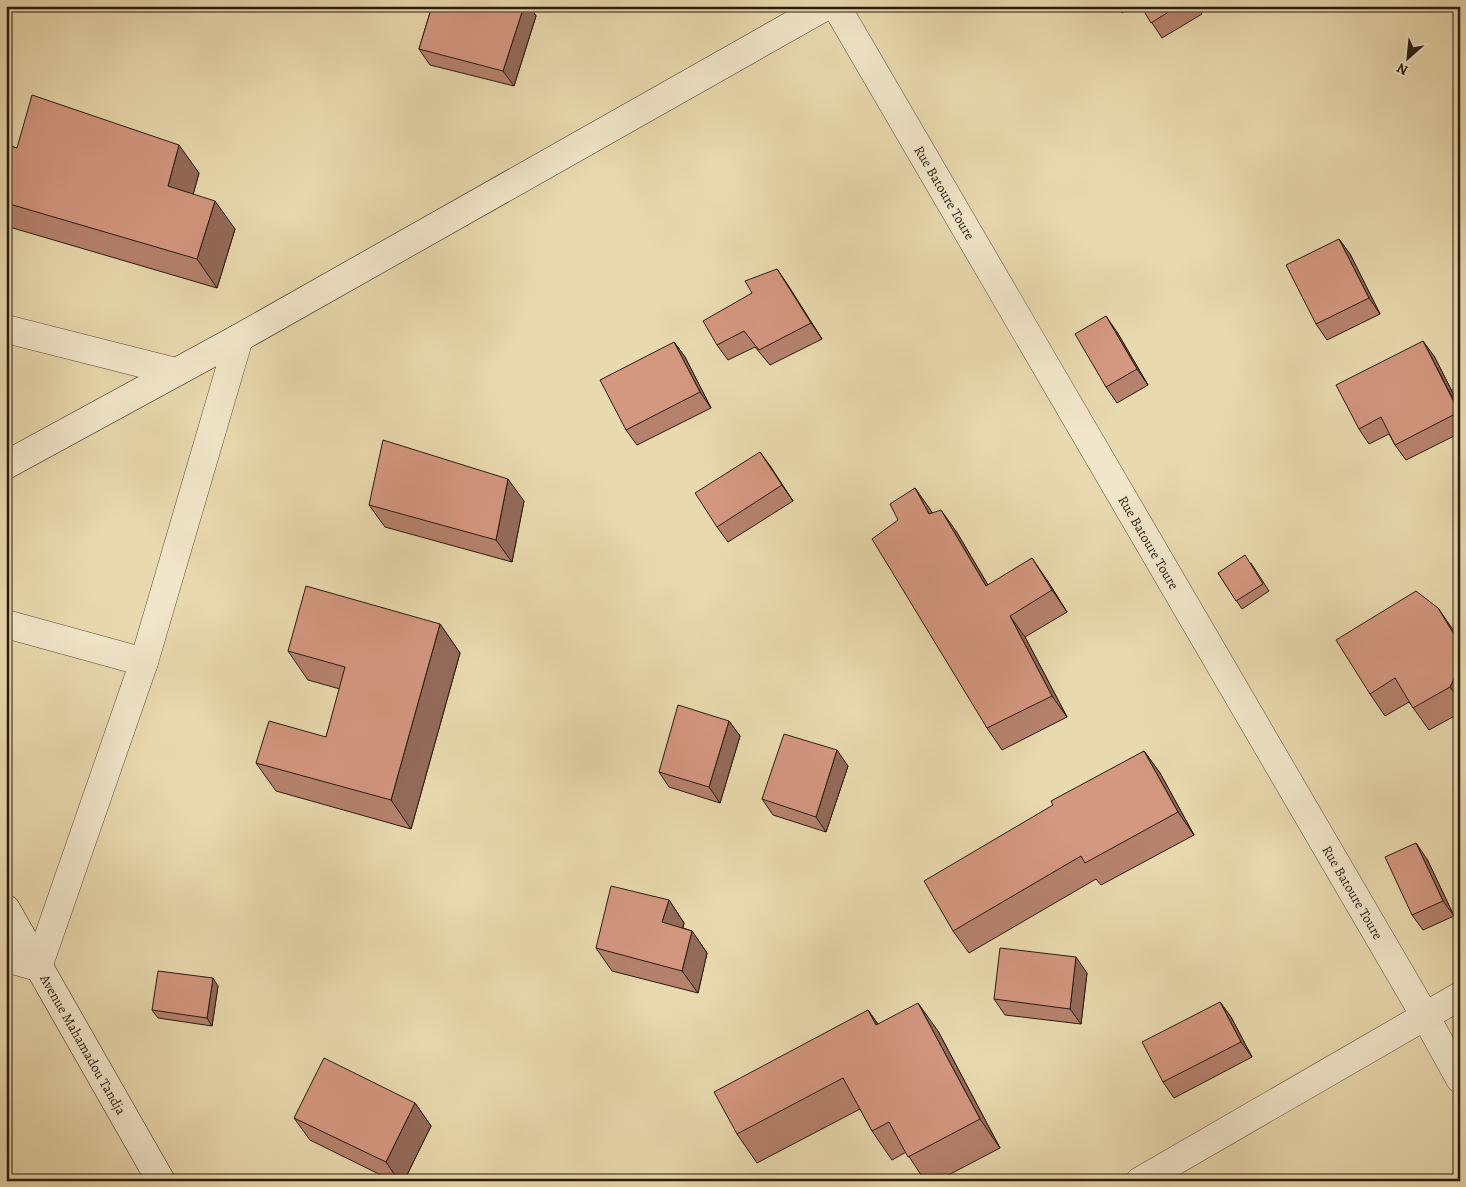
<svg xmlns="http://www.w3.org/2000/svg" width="1466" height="1187" font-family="Alegreya,serif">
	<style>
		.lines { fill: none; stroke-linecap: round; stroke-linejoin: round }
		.street-casing { stroke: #584a36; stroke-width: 29 }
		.secondary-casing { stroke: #281b0e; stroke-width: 29 }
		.street { stroke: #f1e6ca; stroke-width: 28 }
		.secondary { stroke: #f1e6ca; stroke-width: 28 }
		.wall { fill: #b6826e; stroke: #281b0e }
		.shaded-wall { fill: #946a5a; stroke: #281b0e }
		.building { fill: #d49780; stroke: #281b0e }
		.labels { text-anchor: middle; stroke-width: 5; stroke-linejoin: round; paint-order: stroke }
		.street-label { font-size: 14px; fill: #281b0e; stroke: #f1e6ca }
	</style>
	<rect width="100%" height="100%" fill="#e9d9ae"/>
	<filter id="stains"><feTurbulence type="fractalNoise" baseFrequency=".004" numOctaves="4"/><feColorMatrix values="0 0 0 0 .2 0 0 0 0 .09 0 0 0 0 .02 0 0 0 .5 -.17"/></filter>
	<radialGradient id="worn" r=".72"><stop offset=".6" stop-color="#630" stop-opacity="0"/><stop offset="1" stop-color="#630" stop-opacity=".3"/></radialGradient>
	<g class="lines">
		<defs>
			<g id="street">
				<path id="s1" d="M836 6 1425 1016 1460 1079"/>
				<path d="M6 329 176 372"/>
				<path d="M6 624 144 662"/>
				<path d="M6 958 38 967 144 662 239 338"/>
				<path d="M1140 1181 1460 996"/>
			</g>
			<g id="secondary">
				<path d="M6 465 239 338 826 6"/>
				<path id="s2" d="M6 909 161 1181"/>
			</g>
		</defs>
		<!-- street casing -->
		<use href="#street" class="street-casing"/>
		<!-- secondary casing -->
		<use href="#secondary" class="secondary-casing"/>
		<!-- street -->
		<use href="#street" class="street"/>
		<!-- secondary -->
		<use href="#secondary" class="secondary"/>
	</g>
	<!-- wall -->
	<g class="wall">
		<path d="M432 6H530L536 16 514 86 430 65 419 49Z"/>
		<path d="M1118 6H1133L1122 13Z"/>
		<path d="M1141 6H1197L1202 14 1162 38Z"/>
		<path d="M6 145 17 148 199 173 193 194 235 229 217 288 6 226Z"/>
		<path d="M1339 239 1350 254 1380 314 1327 340 1316 324Z"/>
		<path d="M777 269 822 339 770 365 755 347 728 360 717 345 752 293Z"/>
		<path d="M1117 332 1148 385 1117 403 1106 387Z"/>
		<path d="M674 342 685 357 711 408 637 445 626 430Z"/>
		<path d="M1434 356 1460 407V433L1406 460 1395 445 1389 434 1369 444 1359 429Z"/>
		<path d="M760 452 793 501 728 542 717 527Z"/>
		<path d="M915 488 932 513 956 531 988 585 1047 580 1067 612 1025 637 1067 717 1002 750 987 728 898 520Z"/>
		<path d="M524 501 512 562 385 527 369 505Z"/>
		<path d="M1251 563 1269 591 1242 609 1218 573Z"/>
		<path d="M1438 608 1460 641V713L1429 730 1409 702 1385 716 1370 694Z"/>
		<path d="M440 624 460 653 411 829 276 791 256 763 326 737 340 689 308 680 288 651Z"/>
		<path d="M729 721 740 736 720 803 669 787 659 772Z"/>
		<path d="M1144 751 1160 773 1194 835 1101 885 1096 879 969 953 953 931 1053 805Z"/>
		<path d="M848 766 826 832 773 815 762 799Z"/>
		<path d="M1427 859 1454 916 1423 930 1412 915Z"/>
		<path d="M669 900 684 923 683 928 692 931 707 953 698 993 612 971 596 948Z"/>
		<path d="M1087 973 1081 1024 1005 1015 994 999Z"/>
		<path d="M218 986 212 1026 158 1018 152 1010Z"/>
		<path d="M1220 1002 1231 1017 1252 1057 1174 1098 1163 1082Z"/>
		<path d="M868 1010 878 1024 938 1031 1000 1148 937 1181H925L906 1152 892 1160 872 1131 860 1109 757 1163 737 1134Z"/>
		<path d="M415 1103 431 1126 404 1181H393L310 1140 294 1118Z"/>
	</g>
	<!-- shaded-wall -->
	<g class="shaded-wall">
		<path d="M524 6H530L536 16 514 86 503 71Z"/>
		<path d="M179 145 199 173 188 214 168 186Z"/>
		<path d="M215 201 235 229 217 288 197 259Z"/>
		<path d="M1339 239 1350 254 1380 314 1369 298Z"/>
		<path d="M777 269 788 285 822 339 811 323Z"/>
		<path d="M1106 316 1117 332 1148 385 1137 369Z"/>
		<path d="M1423 341 1434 356 1460 407V412Z"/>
		<path d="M674 342 685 357 711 408 700 392Z"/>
		<path d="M760 452 771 467 793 501 782 485Z"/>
		<path d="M508 479 524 501 512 562 496 540Z"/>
		<path d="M915 488 930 509 944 535 929 514Z"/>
		<path d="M941 510 956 531 1001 607 986 586Z"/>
		<path d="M1032 558 1047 580 1067 612 1052 590Z"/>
		<path d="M1438 608 1454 631 1460 641V644Z"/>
		<path d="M1010 616 1025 637 1067 717 1052 696Z"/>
		<path d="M440 624 460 653 411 829 391 800Z"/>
		<path d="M1460 666V700L1450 687Z"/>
		<path d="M729 721 740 736 720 803 709 787Z"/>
		<path d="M837 750 848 766 826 832 816 817Z"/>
		<path d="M1144 751 1160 773 1194 835 1178 812Z"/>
		<path d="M1416 843 1427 859 1454 916 1443 901Z"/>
		<path d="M669 900 684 923 678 944 662 922Z"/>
		<path d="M692 931 707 953 698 993 682 971Z"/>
		<path d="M1076 957 1087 973 1081 1024 1070 1009Z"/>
		<path d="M213 978 218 986 212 1026 207 1018Z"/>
		<path d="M1220 1002 1231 1017 1252 1057 1241 1042Z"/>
		<path d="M918 1003 938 1031 1000 1148 980 1119Z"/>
		<path d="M868 1010 888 1039 876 1025Z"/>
		<path d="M415 1103 431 1126 404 1181H399L386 1162Z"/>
	</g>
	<!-- building -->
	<g class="building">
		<path d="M432 6H524L503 71 419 49Z"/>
		<path d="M1141 6H1178L1151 23Z"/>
		<path d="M32 95 179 145 168 186 215 201 197 259 6 203V145L17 148Z"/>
		<path d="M1339 239 1369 298 1316 324 1286 265Z"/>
		<path d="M777 269 811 323 759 350 744 331 717 345 703 321 752 293 745 281Z"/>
		<path d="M1106 316 1137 369 1106 387 1075 334Z"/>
		<path d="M1423 341 1459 412 1395 445 1381 417 1359 429 1336 385Z"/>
		<path d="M674 342 700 392 626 430 600 380Z"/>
		<path d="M383 440 508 479 496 540 369 505Z"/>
		<path d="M760 452 782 485 717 527 695 493Z"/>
		<path d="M915 488 929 514 941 510 986 586 1032 558 1052 590 1010 616 1052 696 987 728 872 539 898 520 890 504Z"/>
		<path d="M1245 555 1263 584 1236 601 1218 573Z"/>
		<path d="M306 586 440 624 391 800 256 763 269 721 326 737 345 667 288 651Z"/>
		<path d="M1416 591 1438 608 1460 644V666L1450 687 1413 708 1395 678 1370 694 1336 640Z"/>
		<path d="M678 705 729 721 709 787 659 772Z"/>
		<path d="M784 734 837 750 816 817 762 799Z"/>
		<path d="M1144 751 1178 812 1085 863 1081 856 953 931 924 881 1053 805 1051 801Z"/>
		<path d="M1416 843 1443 901 1412 915 1385 857Z"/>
		<path d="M611 886 669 900 662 922 692 931 682 971 596 948Z"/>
		<path d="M1000 948 1076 957 1070 1009 994 999Z"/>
		<path d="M158 971 213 978 207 1018 152 1010Z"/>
		<path d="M1220 1002 1241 1042 1163 1082 1142 1042Z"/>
		<path d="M918 1003 980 1119 908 1157 889 1122 872 1131 843 1078 737 1134 714 1092 868 1010 876 1025Z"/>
		<path d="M324 1058 415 1103 386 1162 294 1118Z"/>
	</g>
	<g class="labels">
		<!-- street labels -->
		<g class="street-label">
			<text dy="5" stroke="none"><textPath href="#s1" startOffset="216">Rue Batoure Toure</textPath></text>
			<text dy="5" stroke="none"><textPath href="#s1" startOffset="621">Rue Batoure Toure</textPath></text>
			<text dy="5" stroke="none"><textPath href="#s1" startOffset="1026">Rue Batoure Toure</textPath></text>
			<text dy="5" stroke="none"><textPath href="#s2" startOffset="156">Avenue Mahamadou Tandja</textPath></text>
		</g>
	</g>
	<!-- margin -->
	<rect width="1466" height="1187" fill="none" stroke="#e9d9ae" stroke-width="25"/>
	<rect x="8" y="8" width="1451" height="1172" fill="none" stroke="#281b0e" stroke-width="2.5"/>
	<rect x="12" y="12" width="1441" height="1162" fill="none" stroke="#281b0e"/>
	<!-- north arrow -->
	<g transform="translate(1408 58) rotate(207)" stroke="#f1e6ca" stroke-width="4" paint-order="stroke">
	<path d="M0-4L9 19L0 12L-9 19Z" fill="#281b0e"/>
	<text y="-8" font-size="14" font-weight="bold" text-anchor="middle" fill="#281b0e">N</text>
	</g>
	<rect width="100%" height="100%" filter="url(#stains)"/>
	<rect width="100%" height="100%" fill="url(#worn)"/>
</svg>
